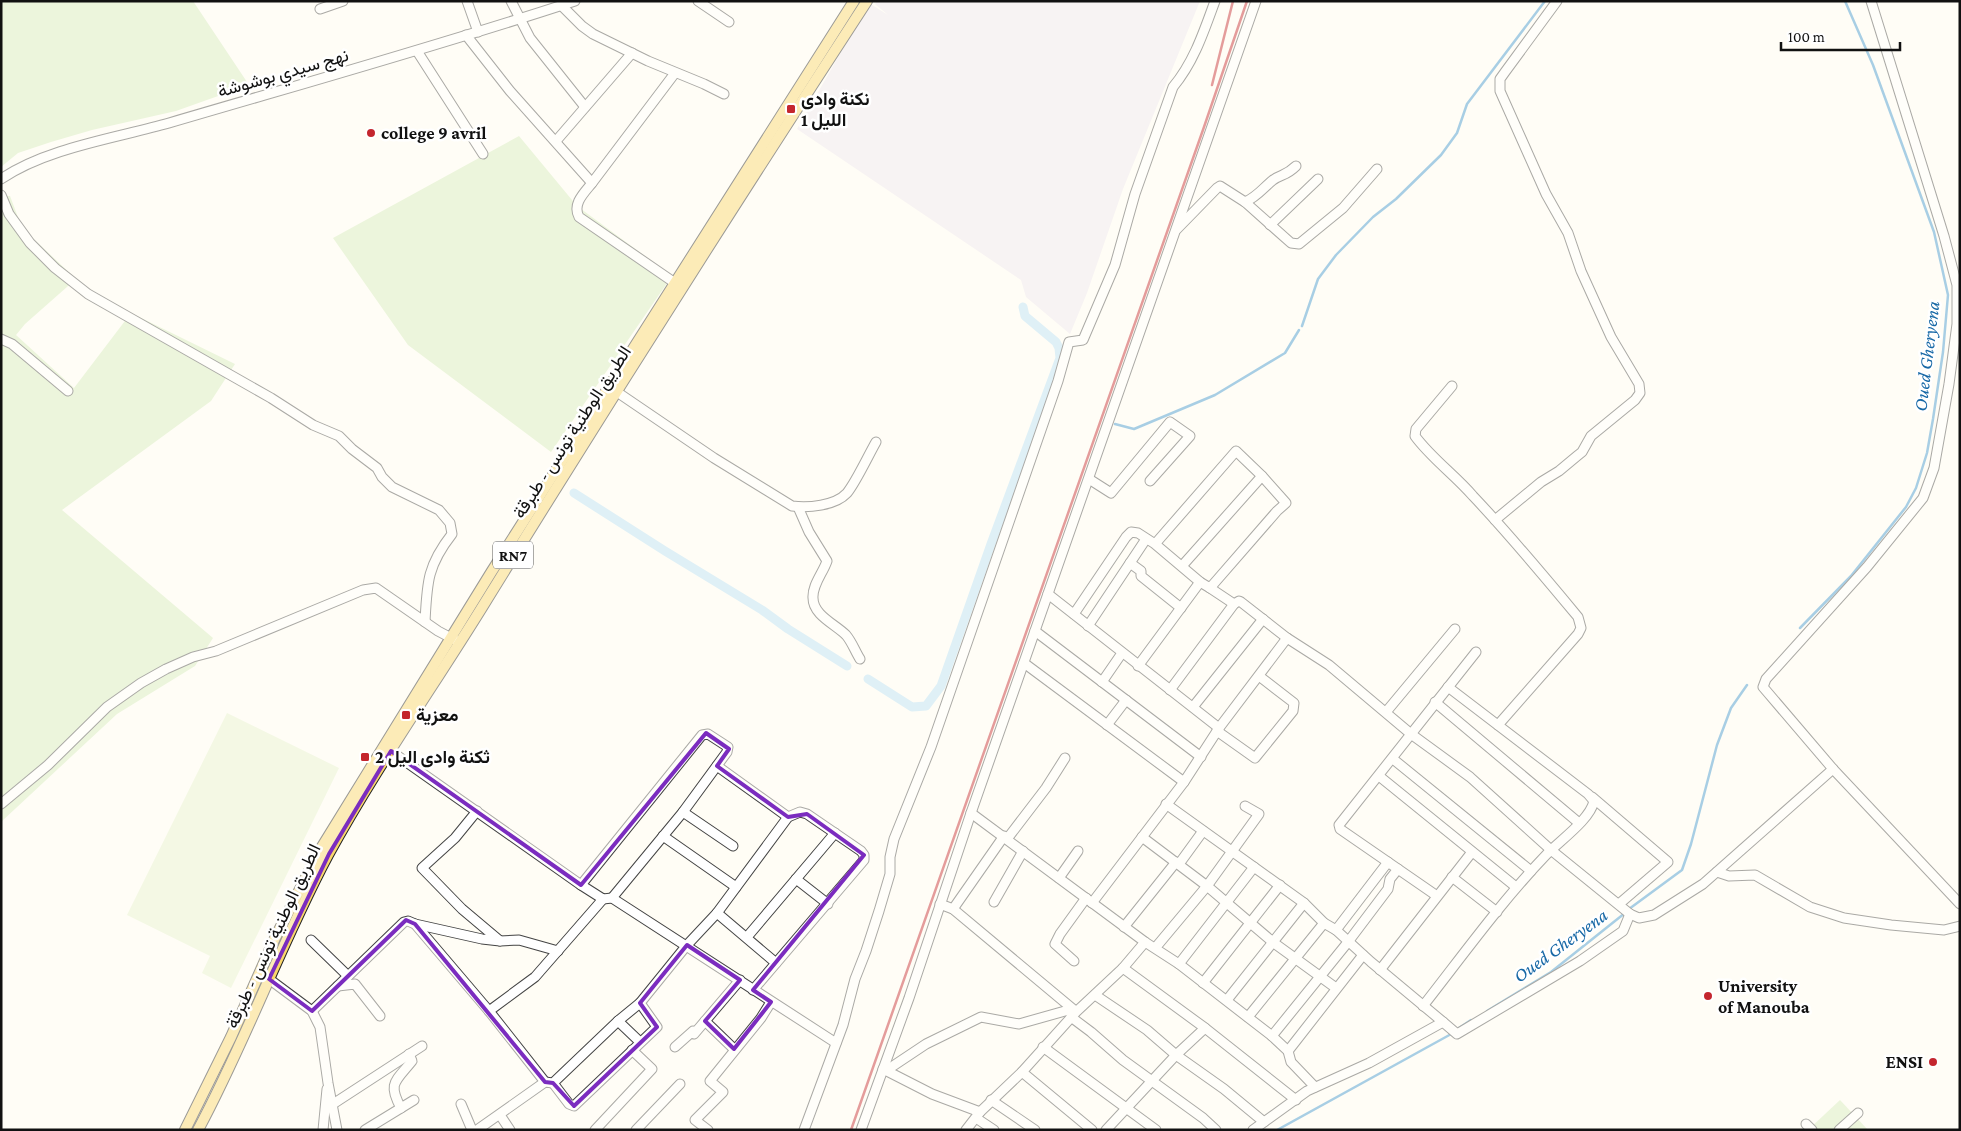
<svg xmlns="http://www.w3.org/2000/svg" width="1961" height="1131" font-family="'Crimson Pro',Vazirmatn,serif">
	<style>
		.industrial { fill: #eee6ef }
		.green { fill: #d5ebbd }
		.pitch { fill: #e6f2cf }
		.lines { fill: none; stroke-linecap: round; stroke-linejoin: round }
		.stream { stroke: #3f96cf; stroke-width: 2.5 }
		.canal { stroke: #b9e0f7; stroke-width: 9 }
		.minor-casing { stroke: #444; stroke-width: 11 }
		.major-casing { stroke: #222; stroke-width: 12 }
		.minor { stroke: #fff; stroke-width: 9 }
		.major { stroke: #f9d66b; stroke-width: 10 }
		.rail { stroke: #c4262e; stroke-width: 2.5 }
		.marked { fill: none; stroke: #7b2cbf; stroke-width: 4; stroke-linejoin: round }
		.poi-dot { fill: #c4262e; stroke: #fff; stroke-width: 2 }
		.labels { text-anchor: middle; stroke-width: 5; stroke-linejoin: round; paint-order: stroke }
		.shield { fill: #fff; stroke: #585858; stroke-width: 1 }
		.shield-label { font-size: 16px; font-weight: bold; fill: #111 }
		.street-label { font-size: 18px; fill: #111; stroke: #fff }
		.poi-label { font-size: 18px; font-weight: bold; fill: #111; stroke: #fff; text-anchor: start }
		.water-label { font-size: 19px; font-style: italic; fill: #1768a6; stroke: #fff }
	</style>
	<rect width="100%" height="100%" fill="#fffdf5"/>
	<!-- industrial -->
	<path class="industrial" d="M877 1H1200L1123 189 1087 293 1070 334 1026 297 1021 280 797 129 869 3 888 15 875 4Z"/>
	<!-- green -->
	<g class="green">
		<path d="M1 1H193L249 85 176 111 92 130 51 142 18 153 1 167Z"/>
		<path d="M519 136 577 206 672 276 551 452 408 345 333 238Z"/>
		<path d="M1 196H10L22 228 76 279 25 324 16 335 74 388 131 313 235 364 211 401 62 510 213 638 195 666 117 714 1 822Z"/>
		<path d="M1840 1100 1868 1130H1808Z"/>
	</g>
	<!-- pitch -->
	<path class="pitch" d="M227 713 339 768 231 988 202 973 210 956 127 915Z"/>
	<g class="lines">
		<!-- stream -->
		<g class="stream">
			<path d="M1302 326 1318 279 1336 255 1373 217 1396 199 1441 155 1457 133 1467 104 1545 1"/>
			<path d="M1115 424 1134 429 1215 395 1285 353 1299 330"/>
			<path d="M1800 628 1851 576 1906 507 1916 488 1927 453 1933 419 1943 352 1948 295 1934 232 1873 65 1845 1"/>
			<path d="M1629 909 1682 870 1691 844 1717 745 1731 708 1747 685"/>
			<path d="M1487 1011 1551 972 1625 913"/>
			<path d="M1459 1028 1471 1020"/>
			<path d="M1277 1130 1453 1033"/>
		</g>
		<!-- canal -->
		<g class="canal">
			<path d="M574 493 665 551 762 610 788 629 847 666"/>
			<path d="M868 679 912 707 926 706 941 686 991 544 1060 358 1059 348 1056 342 1025 316 1023 307"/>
		</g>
		<defs>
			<g id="minor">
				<path d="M467 1 478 32"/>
				<path d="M511 1 530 38 585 107"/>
				<path d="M698 1 729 22"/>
				<path d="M1871 1 1944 236 1957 285V324L1949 384 1934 468 1923 498 1867 567 1766 679 1763 687 1833 769 1960 904"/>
				<path d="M562 6 582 26 593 34 648 61 704 84 724 94"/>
				<path d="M320 9 343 1"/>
				<path d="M466 35 510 91 592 183"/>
				<path d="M417 51 483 154"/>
				<path d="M556 141 632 53"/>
				<path d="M1 179C46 148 116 138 169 123 305 83 441 45 575 1"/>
				<path d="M1 195 9 214 30 243 55 268 88 294 271 398 313 425 339 436 352 449 377 468 382 477 392 487 439 510 450 523 452 534C427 566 427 583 425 622"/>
				<path d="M1245 202C1257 197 1263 188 1273 180 1281 174 1286 176 1296 166"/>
				<path d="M1270 225 1318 179"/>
				<path d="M1177 229 1217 188 1220 186 1245 202 1291 243 1299 244 1343 208 1377 169"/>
				<path d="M675 283 579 217C572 204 584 193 592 183L675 73"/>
				<path d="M1 339 12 344 68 391"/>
				<path d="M1452 386 1416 429 1415 436C1431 458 1455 475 1473 496 1510 535 1544 576 1578 617L1581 628 1578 634 1498 725"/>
				<path d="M617 392 714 458 792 506C808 508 835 506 847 493 856 482 868 456 876 442"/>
				<path d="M1089 479 1111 493 1170 422 1190 436 1150 481"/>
				<path d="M798 507 809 532 827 561C823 573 812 585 813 598 813 615 835 624 846 635 852 642 855 651 860 659"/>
				<path d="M1495 520 1541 482 1559 471 1577 456 1582 452 1591 436 1635 400 1640 393 1639 384 1611 337 1581 271 1568 233 1546 194 1500 91V79L1505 72 1557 1"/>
				<path d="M1130 563 1141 571V576L1181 608"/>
				<path d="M1182 566 1262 476"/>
				<path d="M1210 588 1234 604"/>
				<path d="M1048 594 1219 728"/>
				<path d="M1074 614 1126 537 1131 532 1138 533 1155 544 1200 582 1210 588 1277 511 1286 503 1262 476 1236 451 1155 544"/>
				<path d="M1088 626 1146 539"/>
				<path d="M1035 631 1201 757"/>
				<path d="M1024 663 1184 782"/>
				<path d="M1138 666 1200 582"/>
				<path d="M1102 682 1122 653"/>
				<path d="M1170 690 1234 604 1239 601 1241 602 1287 638 1329 665 1411 734 1470 777 1551 850 1630 914 1639 918 1654 915 1703 884 1833 769"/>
				<path d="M1435 702 1579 823"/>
				<path d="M1193 707 1263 619"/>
				<path d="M1386 712 1455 629"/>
				<path d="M1107 725 1126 700"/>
				<path d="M1217 731 1255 758 1293 711 1294 703 1259 676"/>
				<path d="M385 747 581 885 603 899 612 898 836 1043"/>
				<path d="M1393 759 1531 871"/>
				<path d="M717 766 788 817"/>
				<path d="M1379 776 1516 887"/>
				<path d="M1592 797 1668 862 1619 904"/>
				<path d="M1 804 48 765 107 707 141 683 166 669 193 657 216 651 363 590 376 588 438 631 455 640"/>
				<path d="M1166 804 1304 903 1324 923 1336 930 1371 962 1443 1022"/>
				<path d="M477 811 455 838 422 868 462 909 500 941"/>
				<path d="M683 812 733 846"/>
				<path d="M663 836 736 887"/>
				<path d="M1142 837 1207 886 1274 943 1336 988"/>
				<path d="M1007 839 1046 788 1065 758"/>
				<path d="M1179 864 1203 831"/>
				<path d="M1717 872 1729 876 1755 875 1810 907 1844 918 1891 925 1944 930 1960 926"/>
				<path d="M1452 877 1497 912"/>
				<path d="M1059 878 1078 851"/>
				<path d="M796 879 828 904"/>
				<path d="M581 885 702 735 708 734 728 747 727 752 683 812 612 898"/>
				<path d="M1437 896 1340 829 1339 825 1476 652"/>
				<path d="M994 902 1023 851"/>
				<path d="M1092 903 1184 782 1219 728 1287 638"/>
				<path d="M940 904 953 909 1074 1010"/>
				<path d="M953 909 1004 836"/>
				<path d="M717 913 776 963"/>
				<path d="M415 924 482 939 500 941 519 940 558 951"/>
				<path d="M1124 927 1176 862"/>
				<path d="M1336 930 1388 862"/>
				<path d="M747 937 835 833"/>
				<path d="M311 940 348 976"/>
				<path d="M1145 942 1179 964 1272 1036 1288 1051 1291 1062 1315 1087"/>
				<path d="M1156 947 1207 886 1259 814 1245 806"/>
				<path d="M1074 961 1055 944 1060 934 1086 898"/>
				<path d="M1179 964 1254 867"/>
				<path d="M1123 968 1205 1028 1296 1100"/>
				<path d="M1380 970 1472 852"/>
				<path d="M269 979 312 1011 320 1027 328 1083 337 1130"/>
				<path d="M1203 983 1280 885"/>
				<path d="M338 986 355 984 380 1016"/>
				<path d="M1095 995 1147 1030 1176 1055 1106 1130"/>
				<path d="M1227 1000 1304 903"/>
				<path d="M1423 1006C1463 955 1501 902 1546 855 1559 841 1590 820 1594 801L1588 794 1448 687"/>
				<path d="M312 1011 404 922 408 921 415 924 489 1011 535 977 603 899"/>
				<path d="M489 1011 545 1082"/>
				<path d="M1071 1017 1091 1032 1123 1060 1203 1118 1216 1130"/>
				<path d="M1248 1017 1324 923"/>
				<path d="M618 1021 640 1003"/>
				<path d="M705 1021 734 1049"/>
				<path d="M1205 1028 1176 1055 1224 1089 1264 1122"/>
				<path d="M1272 1036 1348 942 1388 889 1390 879 1398 869"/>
				<path d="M675 1047 693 1031 694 1034 740 980"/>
				<path d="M1043 1047 1156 1130"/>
				<path d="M1288 1051 1363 955"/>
				<path d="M883 1069 932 1094 980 1112"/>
				<path d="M887 1070 926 1044 981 1017 1019 1024 1072 1009"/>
				<path d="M1022 1072 1092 1130"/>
				<path d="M553 1083 569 1104 574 1106 657 1027 640 1003 687 945 717 913 788 817 800 812 807 814 861 851 864 855V860L753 990"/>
				<path d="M991 1100 1035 1130"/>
				<path d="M333 1104 422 1046"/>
				<path d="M461 1104 472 1130"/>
				<path d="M401 1108C387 1083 396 1081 412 1061L409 1054"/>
				<path d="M500 1115 510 1130"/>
				<path d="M976 1118 994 1130"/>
				<path d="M1806 1124 1812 1130"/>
				<path d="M323 1130 327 1089"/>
				<path d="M365 1130 414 1100"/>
				<path d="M477 1130 545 1082 553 1083 618 1021 640 1042"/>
				<path d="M595 1130 652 1069 632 1050"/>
				<path d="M636 1130 680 1084"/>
				<path d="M708 1130 695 1120 723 1092 710 1081 761 1018 771 1002"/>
				<path d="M804 1130 843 1025 855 979 866 951 879 911 890 874V857L894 839 931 747 1058 381 1069 342 1083 340 1115 265 1135 194 1173 87C1194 62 1204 31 1215 1"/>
				<path d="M861 1130 909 998 971 813 1256 1"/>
				<path d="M966 1130 980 1112 1022 1072 1076 1012 1123 968 1145 942 971 813"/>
				<path d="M1253 1130 1307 1091 1369 1063 1443 1022 1457 1034 1580 961 1623 931 1630 914"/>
				<path d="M1839 1130 1858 1113"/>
			</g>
			<g id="major">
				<path d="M185 1130 231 1037 275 938 320 850 492 571 854 1"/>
				<path d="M198 1130C246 1041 280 945 328 855 374 771 430 691 481 609 607 405 736 202 867 1"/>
			</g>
		</defs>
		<!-- minor casing -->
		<use href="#minor" class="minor-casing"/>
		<!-- major casing -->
		<use href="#major" class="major-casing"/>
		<!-- minor -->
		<use href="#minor" class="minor"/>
		<!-- major -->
		<use href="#major" class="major"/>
		<!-- rail -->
		<g class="rail">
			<path d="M1212 85 1233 1"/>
			<path d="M851 1130 1204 127 1247 1"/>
		</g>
	</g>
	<!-- marked area -->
	<path d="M0 0H1961V1131H0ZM706 733 729 749 717 766 788 817 807 814 864 855 753 990 771 1002 734 1049 705 1021 740 980 687 945 640 1003 657 1027 574 1106 553 1083 545 1082 415 924 406 920 312 1011 269 979 329 854 391 751 581 885Z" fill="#fffdf5" fill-opacity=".55" fill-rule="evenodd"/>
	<path class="marked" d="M706 733 729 749 717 766 788 817 807 814 864 855 753 990 771 1002 734 1049 705 1021 740 980 687 945 640 1003 657 1027 574 1106 553 1083 545 1082 415 924 406 920 312 1011 269 979 329 854 391 751 581 885Z"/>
	<!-- markers -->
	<g class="poi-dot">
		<rect x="786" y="104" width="10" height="10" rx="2.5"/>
		<circle cx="371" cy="133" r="5"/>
		<rect x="401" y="710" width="10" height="10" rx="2.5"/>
		<rect x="360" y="752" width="10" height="10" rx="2.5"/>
		<circle cx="1708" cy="996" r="5"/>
		<circle cx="1933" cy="1062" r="5"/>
	</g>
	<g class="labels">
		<!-- shield labels -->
		<rect class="shield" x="493" y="541.5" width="40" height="27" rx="4"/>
		<g class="shield-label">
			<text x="513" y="561">RN7</text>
		</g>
		<!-- street labels -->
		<g class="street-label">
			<text transform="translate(283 73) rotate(-16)" y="6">نهج سيدي بوشوشة</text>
			<text transform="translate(572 432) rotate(-57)" y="6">الطريق الوطنية تونس - طبرقة</text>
			<text transform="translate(273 936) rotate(-65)" y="6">الطريق الوطنية تونس - طبرقة</text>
		</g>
		<!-- poi labels -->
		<g class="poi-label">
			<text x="801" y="105">نكنة وادى<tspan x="801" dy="21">الليل 1</tspan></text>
			<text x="381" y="139">college 9 avril</text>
			<text x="416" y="721">معزية</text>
			<text x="375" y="763">ثكنة وادى اليل 2</text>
			<text x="1718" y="992">University<tspan x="1718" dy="21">of Manouba</tspan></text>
			<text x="1923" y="1068" text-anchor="end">ENSI</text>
		</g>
		<!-- water labels -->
		<g class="water-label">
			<text transform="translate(1926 356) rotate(-83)" y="7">Oued Gheryena</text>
			<text transform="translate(1560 945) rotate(-36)" y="7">Oued Gheryena</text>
		</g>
	</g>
	<!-- border -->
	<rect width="1961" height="1131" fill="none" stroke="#111111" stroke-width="5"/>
	<!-- scale -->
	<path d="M1781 42v8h119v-8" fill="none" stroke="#111111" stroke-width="2.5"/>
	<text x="1788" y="42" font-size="15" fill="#111111" stroke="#ffffff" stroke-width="4" paint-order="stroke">100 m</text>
</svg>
